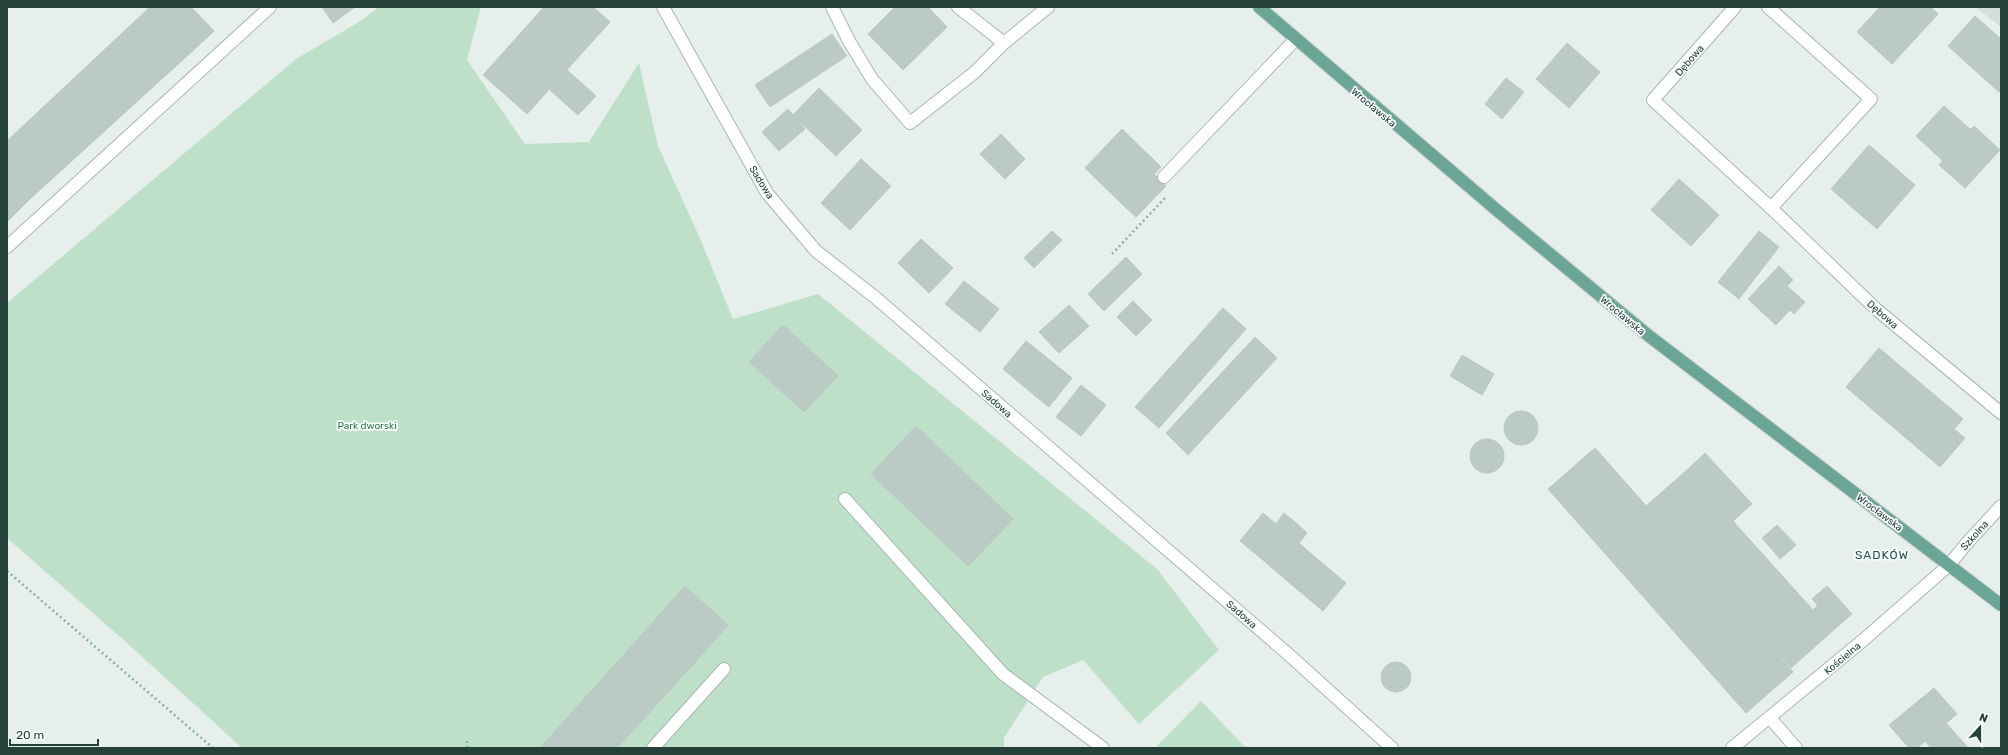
<svg xmlns="http://www.w3.org/2000/svg" width="2008" height="755" font-family="Rubik,sans-serif">
	<style>
		.built { fill: #d4dfda }
		.green { fill: #bfe0c8 }
		.building { fill: #bbcac4; stroke: #b8c9c2 }
		.lines { fill: none; stroke-linecap: round; stroke-linejoin: round }
		.minor-casing { stroke: #a8b8b2; stroke-width: 14 }
		.major-casing { stroke: #c2cac8; stroke-width: 14 }
		.path { stroke: #86b3a5; stroke-width: 2.5; stroke-dasharray: 2 3; stroke-linecap: butt }
		.minor { stroke: #fff; stroke-width: 12 }
		.major { stroke: #6aa596; stroke-width: 12 }
		.labels { text-anchor: middle; stroke-width: 3.5; stroke-linejoin: round; paint-order: stroke }
		.street-label { font-size: 10px; fill: #24423a; stroke: #f7fbf9 }
		.park-label { font-size: 10px; fill: #2d7a4b; stroke: #f7fbf9 }
		.quarter-label { font-size: 12px; letter-spacing: 1px; fill: #1f5548; stroke: #f7fbf9 }
	</style>
	<rect width="100%" height="100%" fill="#e6efeb"/>
	<!-- built -->
	<path class="built" d="M1975 7H2001V27Z"/>
	<!-- green -->
	<g class="green">
		<path d="M379 7H481L467 60 525 144 589 142 639 63 658 146 699 236 733 319 818 294 1157 569 1219 650 1139 724 1083 660 1043 677 1004 738V748H242L126 642 7 538V303L296 59 359 22Z"/>
		<path d="M1201 701 1246 748H1155Z"/>
	</g>
	<!-- building -->
	<g class="building">
		<path d="M150 7H161L198 46 31 198 7 173V141Z"/>
		<path d="M161 7H184L172 19Z"/>
		<path d="M184 7H191L214 31 198 46 172 19Z"/>
		<path d="M322 7H355L333 23Z"/>
		<path d="M544 7H593L610 22 527 114 483 75Z"/>
		<path d="M895 7H928L947 27 903 70 868 34Z"/>
		<path d="M1880 7H1931L1938 14 1892 64 1857 32Z"/>
		<path d="M1975 16 2001 39V90L1999 92 1948 46Z"/>
		<path d="M832 34 847 56 770 107 755 85Z"/>
		<path d="M1567 43 1600 72 1569 108 1536 79Z"/>
		<path d="M567 70 596 96 578 115 550 90Z"/>
		<path d="M1506 78 1524 92 1502 119 1485 104Z"/>
		<path d="M819 88 862 130 836 156 793 115Z"/>
		<path d="M1944 106 1971 130 1943 161 1916 136Z"/>
		<path d="M788 109 805 129 779 151 762 132Z"/>
		<path d="M1974 126 2000 150 1965 188 1939 165Z"/>
		<path d="M1122 129 1161 167 1124 206 1085 168Z"/>
		<path d="M1001 134 1025 159 1005 179 980 154Z"/>
		<path d="M1869 145 1915 185 1877 229 1831 189Z"/>
		<path d="M861 159 891 186 850 230 821 203Z"/>
		<path d="M7 173 31 198 7 222Z"/>
		<path d="M1154 174 1166 186 1136 217 1124 206Z"/>
		<path d="M1679 179 1719 215 1691 246 1651 210Z"/>
		<path d="M1052 231 1062 240 1034 268 1024 258Z"/>
		<path d="M1759 231 1779 247 1739 299 1718 282Z"/>
		<path d="M921 239 953 268 929 293 898 263Z"/>
		<path d="M1126 257 1142 274 1104 311 1088 294Z"/>
		<path d="M1779 266 1793 280 1787 286 1805 302 1794 314 1790 310 1776 325 1748 299Z"/>
		<path d="M964 281 999 309 980 332 945 304Z"/>
		<path d="M1133 301 1152 320 1136 336 1117 317Z"/>
		<path d="M1069 305 1089 326 1059 353 1039 332Z"/>
		<path d="M1223 308 1246 329 1159 428 1135 407Z"/>
		<path d="M783 325 838 376 804 412 749 362Z"/>
		<path d="M1255 337 1277 358 1188 455 1166 433Z"/>
		<path d="M1026 341 1051 361 1028 390 1003 369Z"/>
		<path d="M1879 348 1963 419 1954 429 1965 438 1940 467 1846 387Z"/>
		<path d="M1462 355 1494 374 1482 395 1450 376Z"/>
		<path d="M1051 361 1072 378 1049 407 1028 390Z"/>
		<path d="M1081 385 1106 405 1081 436 1056 417Z"/>
		<circle cx="1521" cy="428" r="17"/>
		<path d="M916 426 1013 519 968 566 871 474Z"/>
		<circle cx="1487" cy="456" r="17"/>
		<path d="M1595 448 1793 672 1746 713 1548 489Z"/>
		<path d="M1705 453 1752 504 1733 521 1687 470Z"/>
		<path d="M1687 470 1813 610 1818 605 1837 627 1791 668 1646 506Z"/>
		<path d="M1263 513 1276 524 1284 513 1295 522 1263 560 1240 541Z"/>
		<path d="M1295 522 1307 533 1299 543 1309 552 1286 580 1263 560Z"/>
		<path d="M1777 525 1796 545 1780 559 1762 538Z"/>
		<path d="M1309 552 1346 583 1323 611 1286 580Z"/>
		<path d="M685 586 728 625 689 669 646 630Z"/>
		<path d="M1827 586 1852 614 1837 627 1812 599Z"/>
		<path d="M646 630 689 669 617 748H540Z"/>
		<circle cx="1396" cy="677" r="15"/>
		<path d="M1934 688 1957 714 1917 748H1909L1889 725Z"/>
		<path d="M1946 723 1968 748H1931L1925 741Z"/>
	</g>
	<g class="lines">
		<defs>
			<g id="minor">
				<path d="M663 7 767 193 816 251 876 298 1288 654 1392 748"/>
				<path d="M832 7 849 41 872 79 910 123 975 72 1004 43 1048 7"/>
				<path d="M958 7 1004 43"/>
				<path d="M1735 7 1653 100 1771 208 1876 309 2001 413"/>
				<path d="M1768 7 1871 99 1771 208"/>
				<path d="M1164 177 1295 40"/>
				<path d="M7 247 270 7"/>
				<path d="M845 499 1003 674 1103 748"/>
				<path d="M1770 718 1796 748"/>
				<path d="M653 748 724 669"/>
				<path d="M1732 748 1861 642 1949 565 1967 543 2001 506"/>
			</g>
			<path id="major" d="M1259 7 1499 212 1649 336 2001 605"/>
		</defs>
		<!-- minor casing -->
		<use href="#minor" class="minor-casing"/>
		<!-- major casing -->
		<use href="#major" class="major-casing"/>
		<!-- path -->
		<g class="path">
			<path d="M1112 254 1165 198"/>
			<path d="M7 571 213 748"/>
			<path d="M467 748V739"/>
		</g>
		<!-- minor -->
		<use href="#minor" class="minor"/>
		<!-- major -->
		<use href="#major" class="major"/>
	</g>
	<g class="labels">
		<!-- street labels -->
		<g class="street-label">
			<text transform="translate(1689 60) rotate(-49)" y="4">Dębowa</text>
			<text transform="translate(1374 107) rotate(40)" y="4">Wrocławska</text>
			<text transform="translate(762 182) rotate(58)" y="4">Sadowa</text>
			<text transform="translate(1883 314) rotate(41)" y="4">Dębowa</text>
			<text transform="translate(1623 315) rotate(40)" y="4">Wrocławska</text>
			<text transform="translate(997 403) rotate(41)" y="4">Sadowa</text>
			<text transform="translate(1880 512) rotate(37)" y="4">Wrocławska</text>
			<text transform="translate(1974 535) rotate(-48)" y="4">Szkolna</text>
			<text transform="translate(1242 614) rotate(41)" y="4">Sadowa</text>
			<text transform="translate(1842 658) rotate(-40)" y="4">Kościelna</text>
		</g>
		<!-- park labels -->
		<g class="park-label">
			<text x="367" y="429">Park dworski</text>
		</g>
		<!-- quarter labels -->
		<g class="quarter-label">
			<text x="1882" y="559">SADKÓW</text>
		</g>
	</g>
	<!-- border -->
	<rect width="2008" height="755" fill="none" stroke="#24423a" stroke-width="16"/>
	<!-- north arrow -->
	<g transform="translate(1980 727) rotate(21)" stroke="#f7fbf9" stroke-width="3" paint-order="stroke">
	<path d="M0-3L7 15L0 10L-7 15Z" fill="#24423a"/>
	<text y="-6" font-size="11" font-weight="bold" text-anchor="middle" fill="#24423a">N</text>
	</g>
	<!-- scale -->
	<path d="M10 739v6h88v-6" fill="none" stroke="#24423a" stroke-width="2"/>
	<text x="16" y="739" font-size="12" fill="#24423a" stroke="#f7fbf9" stroke-width="3" paint-order="stroke">20 m</text>
</svg>
